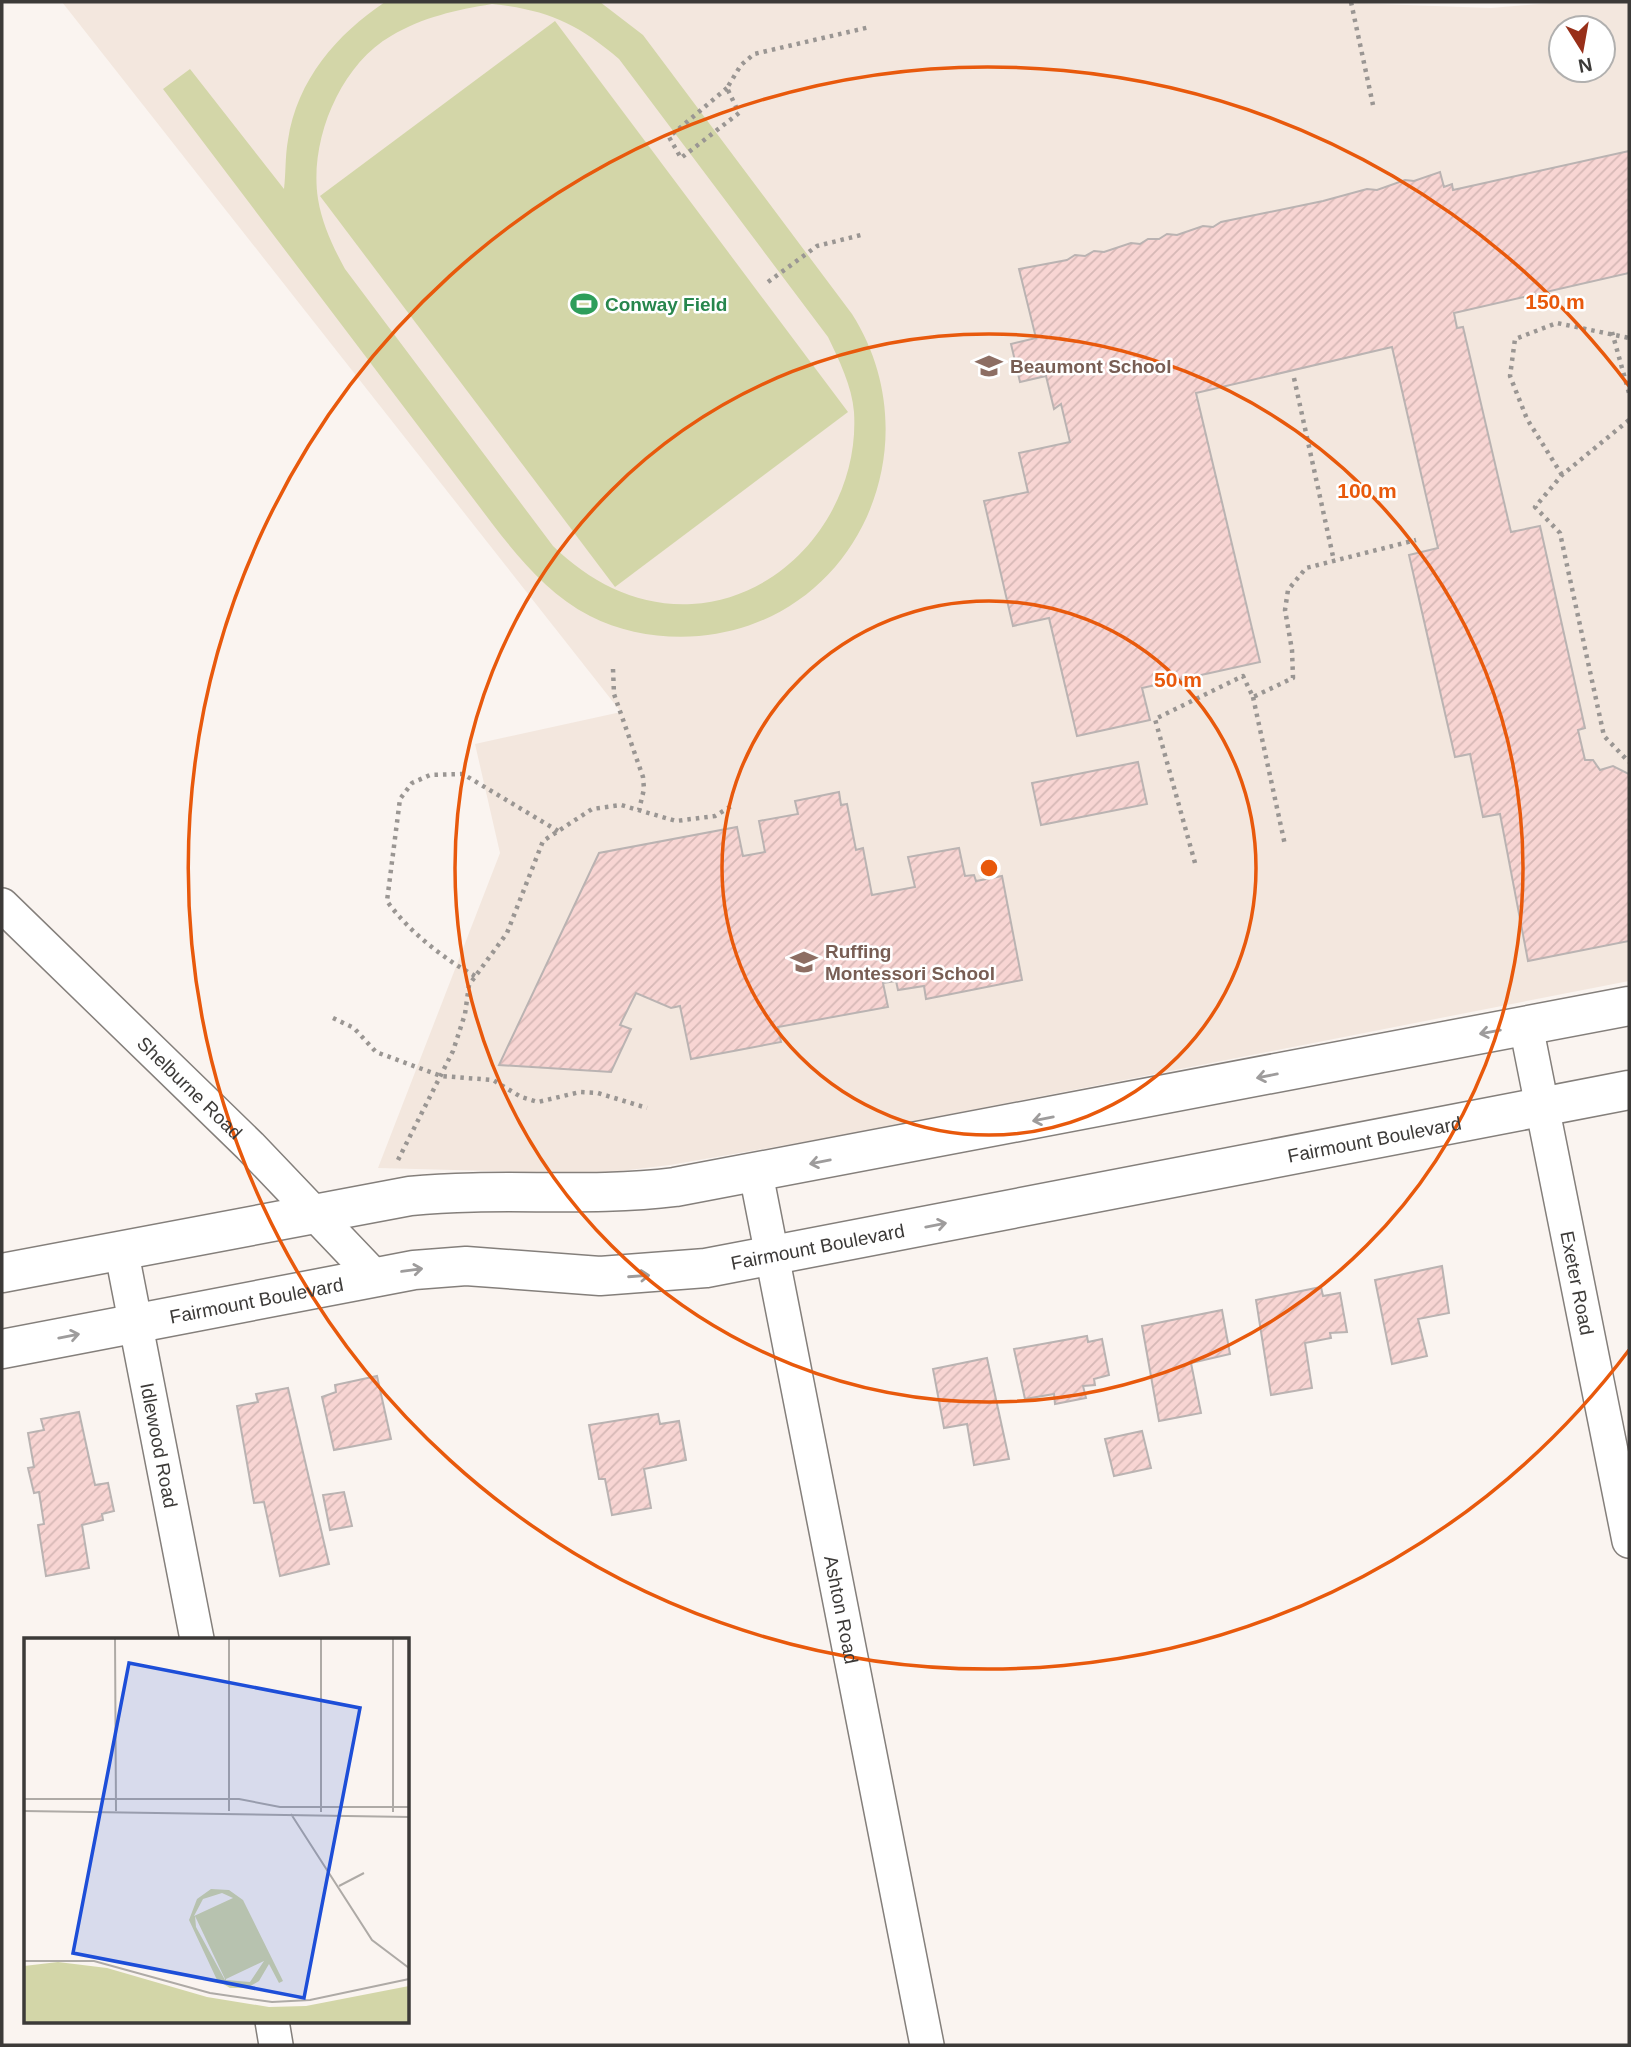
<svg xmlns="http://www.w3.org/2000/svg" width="1631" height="2047" font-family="Helvetica,sans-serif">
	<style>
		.built { fill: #f3e7de; fill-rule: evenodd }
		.pitch { fill: #d3d6a8; fill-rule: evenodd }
		.building { fill: url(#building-hatch); stroke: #bab3b2; stroke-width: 2 }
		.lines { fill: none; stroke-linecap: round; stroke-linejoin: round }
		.street-casing { stroke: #847f7b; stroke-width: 36 }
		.secondary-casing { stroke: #847f7b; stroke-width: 41 }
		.path { stroke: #9a9693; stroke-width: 4.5; stroke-dasharray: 3.5 5; stroke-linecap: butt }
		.street { stroke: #fff; stroke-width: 33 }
		.secondary { stroke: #fff; stroke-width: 38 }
		.oneway { stroke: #9e9c9c }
		.ring { fill: none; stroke: #e8590c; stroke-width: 3.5 }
		.labels { text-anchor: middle; stroke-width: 5; stroke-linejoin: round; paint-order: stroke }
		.leisure-label { font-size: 19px; font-weight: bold; fill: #27864d; stroke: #fff; text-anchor: start }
		.education-label { font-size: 19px; font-weight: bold; fill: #785e54; stroke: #fff; text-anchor: start }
		.street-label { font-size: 19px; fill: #3c3a38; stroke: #fff }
		.inset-road { fill: none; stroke: #aeaaa6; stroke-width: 2 }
		.view { fill: #1d4ed8; fill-opacity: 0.15; stroke: #1d4ed8; stroke-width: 3.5 }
		.inset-edge { fill: none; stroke: #3c3a38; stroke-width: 3.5 }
		.centre { fill: #e8590c; stroke: #fff; stroke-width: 3.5 }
		.ring-label { font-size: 21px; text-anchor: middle; font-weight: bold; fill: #e8590c; stroke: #fff; stroke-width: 5; stroke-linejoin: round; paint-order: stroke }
	</style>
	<defs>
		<pattern id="building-hatch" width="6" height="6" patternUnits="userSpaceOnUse" patternTransform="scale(1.75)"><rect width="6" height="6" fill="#f8d5d3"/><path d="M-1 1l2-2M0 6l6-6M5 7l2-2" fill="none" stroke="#d6b8b6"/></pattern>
	</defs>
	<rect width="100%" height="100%" fill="#faf4f0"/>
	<!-- built -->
	<path class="built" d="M62 2H1322L1491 8 1562 2H1629V981L844 1135 670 1165 612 1172 564 1173 378 1168 500 853 475 744 621 712ZM1561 28H1603V70H1561Z"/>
	<!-- pitch -->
	<g class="pitch">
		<path d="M385 2H600L643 35 852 314C935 445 857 622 699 636 662 639 623 633 590 616 550 595 522 562 494 526L163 89 190 69 284 189C286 173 285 156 288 140 297 80 337 34 385 2ZM492 4C547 10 577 23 619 59L828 337C839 360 852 386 854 412 860 506 789 598 692 604 638 607 591 583 553 546L345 269C333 247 322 224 318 199 309 142 339 66 391 36 423 17 456 10 492 4Z"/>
		<path d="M555 21 848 412 615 587 320 196Z"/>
	</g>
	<!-- building -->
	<g class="building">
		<path d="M1629 151V273L1454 313 1457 328 1463 327 1511 532 1540 526 1585 728 1578 730 1585 760H1593L1600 770 1613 766 1629 774V941L1528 961 1500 814 1483 817 1470 754 1455 757 1409 555 1438 548 1392 347 1196 393 1260 662 1142 688 1150 720 1077 736 1049 618 1013 626 984 501 1028 492 1019 453 1070 442 1061 404 1054 409 1046 376 1020 382 1011 344 1036 338 1019 269 1067 260 1075 255 1085 256 1094 251 1104 252 1131 243 1140 244 1148 239H1159L1167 234 1177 235 1203 226 1213 227 1221 222 1323 201 1367 189 1377 190 1405 180 1414 181 1440 172 1444 187 1452 184 1453 190Z"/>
		<path d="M1138 762 1147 804 1041 825 1032 783Z"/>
		<path d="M839 792 841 805 847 804 856 850 863 848 872 895 915 887 908 857 959 848 965 876 974 875 976 881 1002 876 1022 980 926 999 924 986 898 990 896 981 883 983 888 1007 778 1027 781 1042 691 1059 680 1006 671 1008 636 993 620 1025 631 1029 611 1072 499 1065 599 853 737 827 743 856 765 852 759 821 798 814 795 801Z"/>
		<path d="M1442 1266 1449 1313 1418 1319 1427 1356 1392 1364 1375 1280Z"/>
		<path d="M1321 1287 1323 1296 1340 1293 1347 1332 1330 1333 1331 1338 1305 1343 1312 1388 1271 1395 1256 1300Z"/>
		<path d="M1222 1310 1230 1354 1191 1363 1201 1413 1159 1421 1142 1326Z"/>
		<path d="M1087 1336 1088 1342 1102 1339 1109 1375 1094 1379 1095 1385 1083 1386 1086 1398 1055 1404 1054 1394 1025 1399 1014 1349Z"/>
		<path d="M987 1358 1009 1459 974 1465 967 1424 944 1428 933 1369Z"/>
		<path d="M377 1376 391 1439 334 1450 322 1397 336 1392 335 1385Z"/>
		<path d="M288 1388 329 1564 280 1576 264 1502 254 1503 237 1406 258 1402 256 1394Z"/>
		<path d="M79 1412 95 1485 108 1483 114 1511 102 1514 103 1520 82 1525 89 1568 46 1576 38 1525 44 1524 39 1492 34 1493 28 1468 34 1467 28 1433 44 1430 41 1419Z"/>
		<path d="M658 1414 660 1424 679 1421 686 1460 644 1469 651 1508 612 1515 605 1479H599L589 1425Z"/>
		<path d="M1142 1431 1151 1468 1114 1476 1105 1439Z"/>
		<path d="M344 1492 352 1526 330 1530 323 1495Z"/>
	</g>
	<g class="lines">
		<defs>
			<g id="street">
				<path id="s1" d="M2 905 250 1146 374 1276"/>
				<path id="s2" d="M1526 1026 1629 1541"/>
				<path id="s3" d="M756 1174 927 2045"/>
				<path id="s4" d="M121 1249 197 1639"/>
				<path d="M272 2021 276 2045"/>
			</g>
			<g id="secondary">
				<path d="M2 1273 410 1196C499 1187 587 1198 675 1187L1629 1006"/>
				<path id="s5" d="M2 1349 414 1270 466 1266 600 1276 706 1268 1629 1090"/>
			</g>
		</defs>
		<!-- street casing -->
		<use href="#street" class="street-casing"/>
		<!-- secondary casing -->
		<use href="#secondary" class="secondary-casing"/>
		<!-- path -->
		<g class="path">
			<path d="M1351 2 1373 105"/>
			<path d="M727 88 669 137 681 158 739 113 727 88 741 65 754 54 870 27"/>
			<path d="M768 282 817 246 865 234"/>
			<path d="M1612 332 1629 393"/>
			<path d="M1294 378 1334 561"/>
			<path d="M1629 420 1562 475 1535 507 1560 533 1604 736 1629 762"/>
			<path d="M1562 475 1527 419 1510 376 1515 339 1557 323 1629 338"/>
			<path d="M613 669 614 694 643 777 644 789 639 810"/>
			<path d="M1253 697 1285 845"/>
			<path d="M1195 863 1155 719 1243 676 1253 697 1293 678 1292 650 1285 610 1288 590 1306 568 1416 540"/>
			<path d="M475 976C444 959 408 931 387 901L400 799 412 783 430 775 463 774 558 831"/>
			<path d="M333 1018 354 1028 376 1052 441 1076 493 1080 521 1097 538 1102 580 1092 598 1093 647 1108"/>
			<path d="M398 1160 453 1051 465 1014 469 985 507 933 543 841 592 809 621 805 676 821 715 816 733 805"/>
		</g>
		<!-- street -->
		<use href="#street" class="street"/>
		<!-- secondary -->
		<use href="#secondary" class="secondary"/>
	</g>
	<!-- one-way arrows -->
	<defs><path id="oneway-shaft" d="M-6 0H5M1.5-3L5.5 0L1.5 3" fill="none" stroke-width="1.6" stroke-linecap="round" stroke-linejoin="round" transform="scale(1.75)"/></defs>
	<g class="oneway">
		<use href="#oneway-shaft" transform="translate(1490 1032) rotate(170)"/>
		<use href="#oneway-shaft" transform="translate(1267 1076) rotate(169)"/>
		<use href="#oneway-shaft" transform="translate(1043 1119) rotate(169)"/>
		<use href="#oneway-shaft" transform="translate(820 1162) rotate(169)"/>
		<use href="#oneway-shaft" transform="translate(936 1225) rotate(-11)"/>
		<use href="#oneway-shaft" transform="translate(412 1270) rotate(-8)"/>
		<use href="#oneway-shaft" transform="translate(639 1276) rotate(-4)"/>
		<use href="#oneway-shaft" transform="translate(69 1336) rotate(-11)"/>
	</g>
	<!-- distance rings -->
	<g class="ring">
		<circle cx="989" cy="868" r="267"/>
		<circle cx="989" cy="868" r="534"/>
		<path d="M1629 1350A801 801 0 1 1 1629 386"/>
	</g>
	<!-- icons -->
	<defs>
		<symbol id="stadium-bare" viewBox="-9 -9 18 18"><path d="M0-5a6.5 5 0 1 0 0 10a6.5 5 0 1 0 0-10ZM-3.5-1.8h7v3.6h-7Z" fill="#2e9e5b" stroke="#fff" stroke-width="2.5" paint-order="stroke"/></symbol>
		<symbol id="school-bare" viewBox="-9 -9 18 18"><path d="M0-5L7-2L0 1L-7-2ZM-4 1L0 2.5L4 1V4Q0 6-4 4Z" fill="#8d6e63" stroke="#fff" stroke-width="2.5" paint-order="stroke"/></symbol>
	</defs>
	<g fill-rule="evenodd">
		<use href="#stadium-bare" x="565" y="285" width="38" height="38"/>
		<use href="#school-bare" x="970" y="347" width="38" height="38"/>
		<use href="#school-bare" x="785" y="943" width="38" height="38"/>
	</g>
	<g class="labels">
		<!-- leisure labels -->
		<g class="leisure-label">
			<text x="605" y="311">Conway Field</text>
		</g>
		<!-- education labels -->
		<g class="education-label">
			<text x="1010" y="373">Beaumont School</text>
			<text x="825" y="958">Ruffing<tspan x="825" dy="22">Montessori School</tspan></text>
		</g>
		<!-- street labels -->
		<g class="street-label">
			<text dy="7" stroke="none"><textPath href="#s1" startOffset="262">Shelburne Road</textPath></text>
			<text dy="7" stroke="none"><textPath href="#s5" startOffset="1393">Fairmount Boulevard</textPath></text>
			<text dy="7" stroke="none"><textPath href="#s5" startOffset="826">Fairmount Boulevard</textPath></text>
			<text dy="7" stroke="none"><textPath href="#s2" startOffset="262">Exeter Road</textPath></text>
			<text dy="7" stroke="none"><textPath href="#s5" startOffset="259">Fairmount Boulevard</textPath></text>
			<text dy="7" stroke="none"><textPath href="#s4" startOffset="200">Idlewood Road</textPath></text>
			<text dy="7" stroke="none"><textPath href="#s3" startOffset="444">Ashton Road</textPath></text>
		</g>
	</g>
	<!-- overview -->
	<g transform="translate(24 1638)">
		<rect width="385" height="385" fill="#faf4f0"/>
		<path d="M34 324 83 330 183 359 245 369 282 368 385 348V385H0V328Z" fill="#d3d6a8"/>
		<path d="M187 251 205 252 219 262 259 343 255 345 245 326 235 343 223 350H206L193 342 165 282 173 261ZM198 255 209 260 170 278 179 261ZM171 278 201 341V342L172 289ZM240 323 226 344 202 342V341Z" fill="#d3d6a8" fill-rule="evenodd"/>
		<path class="inset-road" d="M91 0 92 173M205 0V173M297 0V174M369 0V174M0 161H215L256 169H385M0 173 385 179M267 176 348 302 385 330M315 248 340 235M0 323H70L186 355 248 364 286 362 385 341"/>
		<path class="view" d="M105 25 336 70 280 360 49 315Z"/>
		<rect width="385" height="385" class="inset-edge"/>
	</g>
	<circle cx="989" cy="868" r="10" class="centre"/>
	<g class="ring-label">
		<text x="1555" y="309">150 m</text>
		<text x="1367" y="498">100 m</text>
		<text x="1178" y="687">50 m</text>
	</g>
	<!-- border -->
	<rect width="1631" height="2047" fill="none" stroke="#3c3a38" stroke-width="7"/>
	<!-- north arrow -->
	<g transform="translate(1582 49) rotate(169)"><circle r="33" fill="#ffffff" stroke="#b1b0af" stroke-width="2"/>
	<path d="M0-5L12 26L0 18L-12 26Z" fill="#982f19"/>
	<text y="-10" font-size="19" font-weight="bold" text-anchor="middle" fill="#3c3a38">N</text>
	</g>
</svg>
